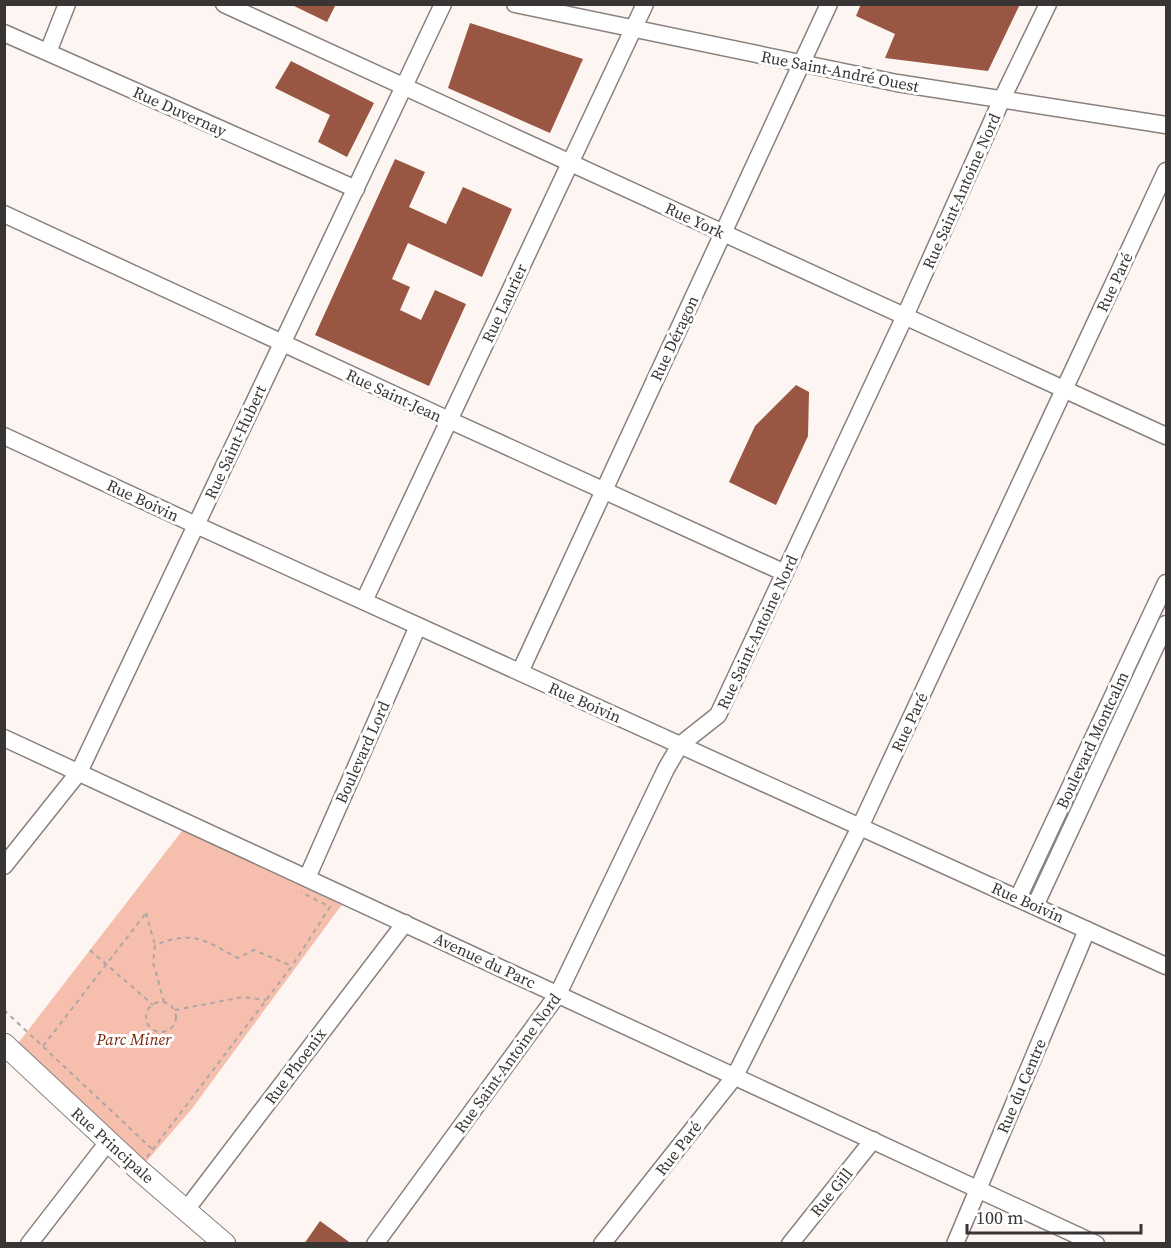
<svg xmlns="http://www.w3.org/2000/svg" width="1171" height="1248" font-family="'Source Serif 4',serif">
	<style>
		.green { fill: #f6bead }
		.building { fill: #995642 }
		.lines { fill: none; stroke-linecap: round; stroke-linejoin: round }
		.minor-casing { stroke: #88817e; stroke-width: 19 }
		.major-casing { stroke: #88817e; stroke-width: 23 }
		.path { stroke: #ada6a4; stroke-width: 2; stroke-dasharray: 4.5 4.5; stroke-linecap: butt }
		.minor { stroke: #fff; stroke-width: 16 }
		.major { stroke: #fff; stroke-width: 21 }
		.labels { text-anchor: middle; stroke-width: 6; stroke-linejoin: round; paint-order: stroke }
		.street-label { font-size: 16px; fill: #393534; stroke: #fff }
		.park-label { font-size: 16px; font-style: italic; fill: #7b2607; stroke: #fff }
	</style>
	<rect width="100%" height="100%" fill="#fdf5f2"/>
	<!-- green -->
	<path class="green" d="M185 827 346 899 191 1110 139 1170 12 1051Z"/>
	<!-- building -->
	<g class="building">
		<path d="M290 4H336L327 22Z"/>
		<path d="M861 4H1020L988 71 885 58 895 34 856 16Z"/>
		<path d="M470 23 583 59 550 133 448 88Z"/>
		<path d="M291 61 374 103 347 157 318 142 330 115 275 88Z"/>
		<path d="M395 159 425 172 409 207 446 224 463 187 512 209 482 277 408 243 392 279 410 287 400 310 421 320 435 290 466 304 429 386 315 335Z"/>
		<path d="M796 385 809 392 808 436 776 505 729 482 755 426Z"/>
		<path d="M320 1221 352 1244H304Z"/>
	</g>
	<g class="lines">
		<defs>
			<g id="minor">
				<path d="M224 4 1166 436"/>
				<path d="M515 4 897 83 1166 125"/>
				<path d="M4 33 356 189"/>
				<path d="M48 52 67 4"/>
				<path d="M4 214 449 420 785 573"/>
				<path d="M4 436 196 525 1166 966"/>
				<path d="M364 601 645 4"/>
				<path d="M520 672 829 4"/>
				<path d="M4 738 1096 1244"/>
				<path d="M4 866 79 772 443 4"/>
				<path d="M307 878 418 626"/>
				<path d="M1018 898 1166 583"/>
				<path d="M1035 906 1166 624"/>
				<path d="M186 1210 405 923"/>
				<path d="M29 1244 108 1142"/>
				<path d="M375 1244 558 994 666 769 680 745 718 715 905 316 1002 99 1048 4"/>
				<path d="M602 1244 735 1076 860 827 1166 171"/>
				<path d="M790 1244 873 1140"/>
				<path d="M955 1244 1087 930"/>
			</g>
			<path id="major" d="M4 1044 139 1170 225 1244"/>
		</defs>
		<!-- minor casing -->
		<use href="#minor" class="minor-casing"/>
		<!-- major casing -->
		<use href="#major" class="major-casing"/>
		<!-- path -->
		<g class="path">
			<path d="M146 913 155 945"/>
			<path d="M90 950 153 1005"/>
			<circle cx="161" cy="1017" r="15"/>
			<path d="M164 1002 153 962 155 945C194 930 204 940 238 958L254 950 292 966"/>
			<path d="M4 1010 152 1149"/>
			<path d="M175 1010 243 997 266 1000"/>
			<path d="M43 1046 146 913"/>
			<path d="M147 1157 292 966 330 907 301 892"/>
		</g>
		<!-- minor -->
		<use href="#minor" class="minor"/>
		<!-- major -->
		<use href="#major" class="major"/>
	</g>
	<g class="labels">
		<!-- street labels -->
		<g class="street-label">
			<text transform="translate(840 71) rotate(11)" y="6">Rue Saint-André Ouest</text>
			<text transform="translate(180 111) rotate(24)" y="6">Rue Duvernay</text>
			<text transform="translate(961 191) rotate(-66)" y="6">Rue Saint-Antoine Nord</text>
			<text transform="translate(695 220) rotate(25)" y="6">Rue York</text>
			<text transform="translate(1114 282) rotate(-65)" y="6">Rue Paré</text>
			<text transform="translate(504 303) rotate(-65)" y="6">Rue Laurier</text>
			<text transform="translate(674 338) rotate(-65)" y="6">Rue Déragon</text>
			<text transform="translate(394 395) rotate(25)" y="6">Rue Saint-Jean</text>
			<text transform="translate(235 442) rotate(-65)" y="6">Rue Saint-Hubert</text>
			<text transform="translate(143 500) rotate(25)" y="6">Rue Boivin</text>
			<text transform="translate(757 632) rotate(-65)" y="6">Rue Saint-Antoine Nord</text>
			<text transform="translate(585 702) rotate(24)" y="6">Rue Boivin</text>
			<text transform="translate(909 722) rotate(-65)" y="6">Rue Paré</text>
			<text transform="translate(1092 740) rotate(-65)" y="6">Boulevard Montcalm</text>
			<text transform="translate(362 752) rotate(-66)" y="6">Boulevard Lord</text>
			<text transform="translate(1028 902) rotate(24)" y="6">Rue Boivin</text>
			<text transform="translate(485 960) rotate(25)" y="6">Avenue du Parc</text>
			<text transform="translate(507 1063) rotate(-54)" y="6">Rue Saint-Antoine Nord</text>
			<text transform="translate(295 1066) rotate(-53)" y="6">Rue Phoenix</text>
			<text transform="translate(1021 1086) rotate(-67)" y="6">Rue du Centre</text>
			<text transform="translate(113 1145) rotate(42)" y="6">Rue Principale</text>
			<text transform="translate(678 1148) rotate(-52)" y="6">Rue Paré</text>
			<text transform="translate(831 1192) rotate(-51)" y="6">Rue Gill</text>
		</g>
		<!-- park labels -->
		<g class="park-label">
			<text x="134" y="1045">Parc Miner</text>
		</g>
	</g>
	<!-- border -->
	<rect width="1171" height="1248" fill="none" stroke="#393534" stroke-width="12"/>
	<!-- scale -->
	<path d="M967 1224v9h174v-9" fill="none" stroke="#393534" stroke-width="3"/>
	<text x="976" y="1224" font-size="18" fill="#393534" stroke="#ffffff" stroke-width="4.5" paint-order="stroke">100 m</text>
</svg>
